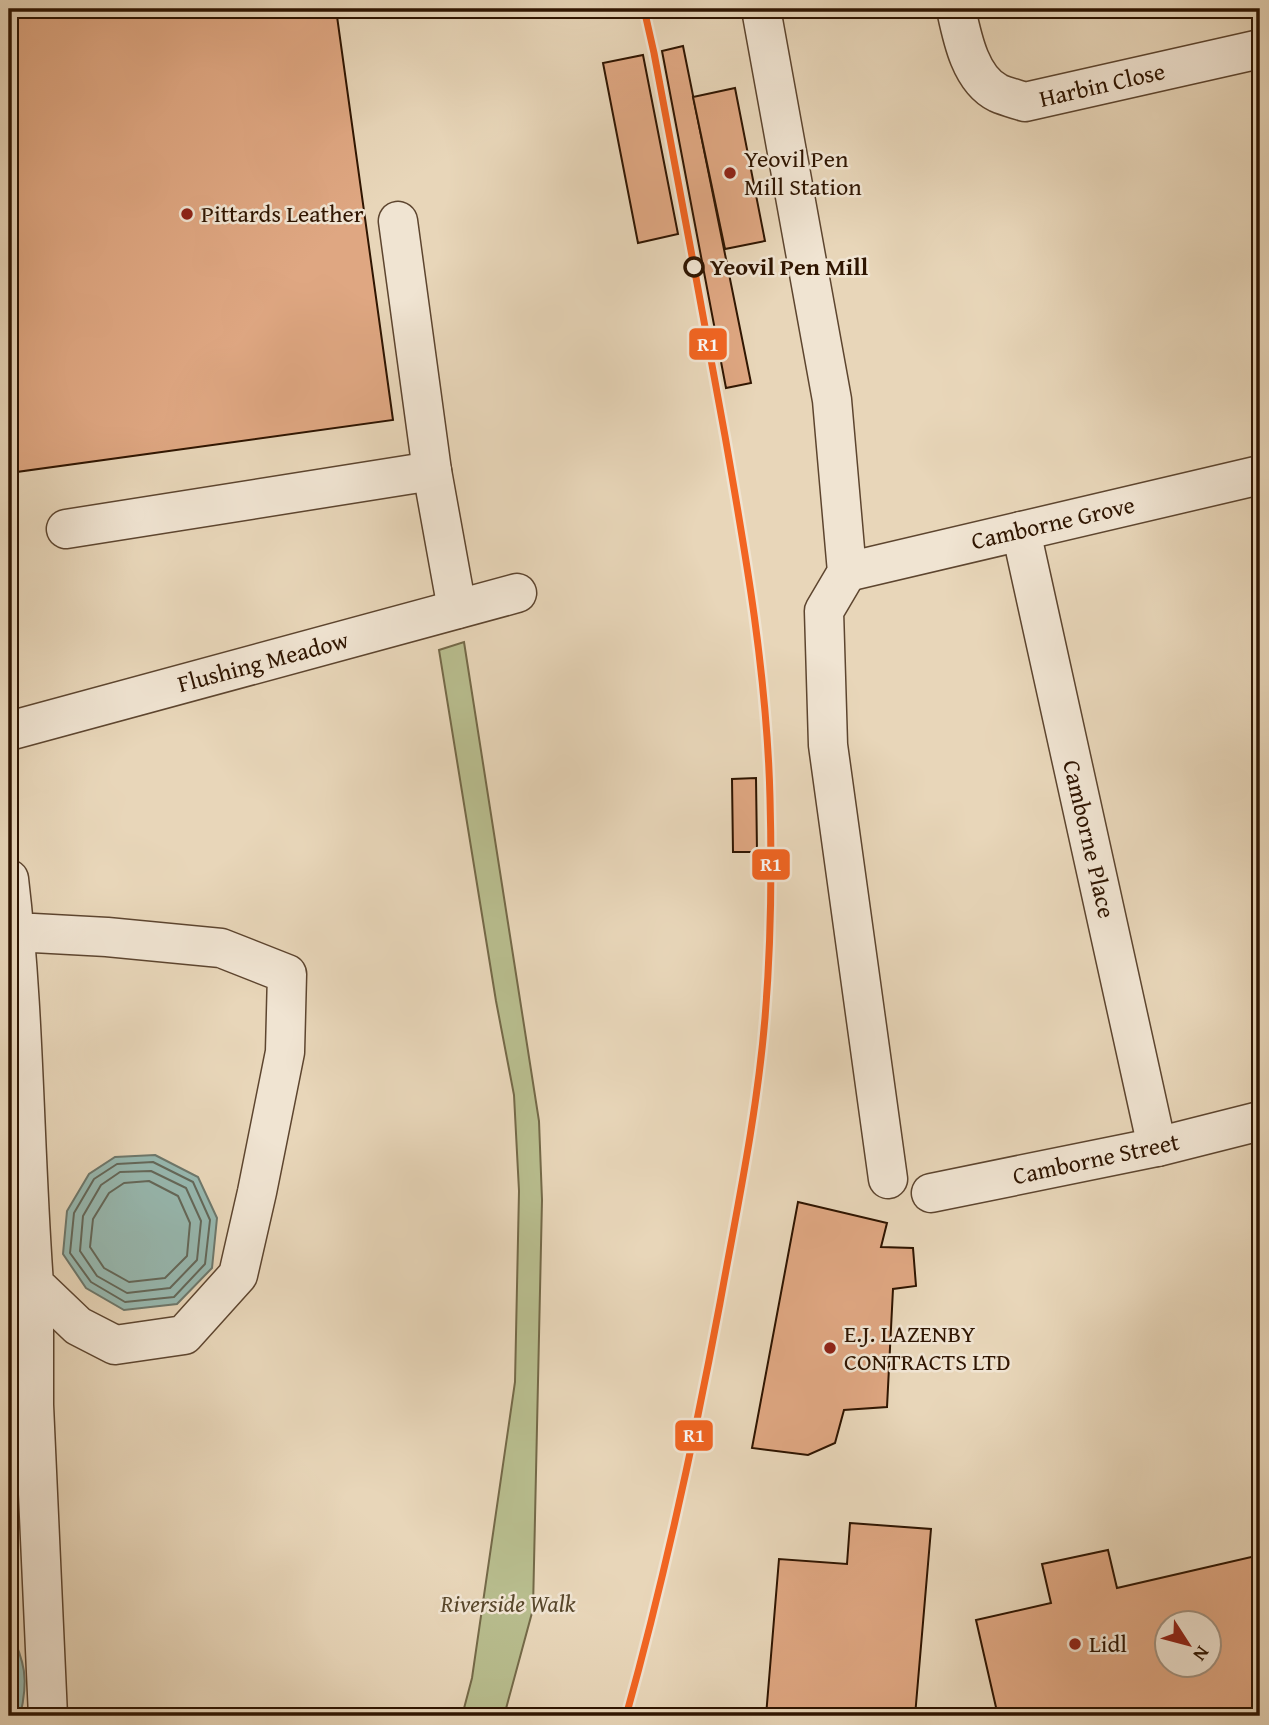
<svg xmlns="http://www.w3.org/2000/svg" width="1269" height="1725" font-family="'Gentium Book Plus',serif">
	<style>
		.green { fill: #b8bd8e; stroke: #746948; stroke-width: 2 }
		.water { fill: #97b9b1; stroke: #6d776b; stroke-width: 2 }
		.lines { fill: none; stroke-linecap: round; stroke-linejoin: round }
		.shore { stroke: #636759; stroke-width: 2 }
		.building { fill: #dfa782; stroke: #2f1501; stroke-width: 2; fill-rule: evenodd }
		.minor-casing { stroke: #5d452f; stroke-width: 41 }
		.minor { stroke: #f0e4d2; stroke-width: 38 }
		.rail-1-casing { stroke: #f0e4d2; stroke-width: 12 }
		.rail-1 { stroke: #f26522; stroke-width: 7 }
		.poi-dot { fill: #8f2418; stroke: #f0e4d2; stroke-width: 2.5 }
		.stop-dot { fill: #f0e4d2; stroke: #2f1501; stroke-width: 3.5 }
		.labels { text-anchor: middle; stroke-width: 5; stroke-linejoin: round; paint-order: stroke }
		.street-label { font-size: 24px; fill: #2f1501; stroke: #f0e4d2 }
		.poi-label { font-size: 24px; fill: #2f1501; stroke: #f0e4d2; text-anchor: start }
		.stop-label { font-size: 24px; font-weight: bold; fill: #2f1501; stroke: #f0e4d2; text-anchor: start }
		.park-label { font-size: 24px; font-style: italic; fill: #58472b; stroke: #f0e4d2 }
		.line-badge { stroke: #f0e4d2; stroke-width: 2.5 }
		.badge-label { font-size: 19px; text-anchor: middle; font-weight: bold; fill: #fff }
	</style>
	<rect width="100%" height="100%" fill="#e8d6b9"/>
	<filter id="stains"><feTurbulence type="fractalNoise" baseFrequency=".00286" numOctaves="4"/><feColorMatrix values="0 0 0 0 .2 0 0 0 0 .09 0 0 0 0 .02 0 0 0 .5 -.17"/></filter>
	<radialGradient id="worn" r=".72"><stop offset=".6" stop-color="#630" stop-opacity="0"/><stop offset="1" stop-color="#630" stop-opacity=".3"/></radialGradient>
	<!-- green -->
	<path class="green" d="M464 642 539 1121 542 1200 533 1609 504 1716H462L472 1678 515 1382 519 1191 514 1095 496 1001 439 650Z"/>
	<!-- water -->
	<g class="water">
		<path d="M155 1155 198 1177 217 1218 212 1268 177 1304 124 1310 86 1288 63 1254 67 1211 89 1174 115 1157Z"/>
		<path d="M9 1628C25 1662 29 1679 20 1716H9Z"/>
	</g>
	<g class="lines">
		<!-- shore -->
		<g class="shore">
			<path d="M153 1162 193 1182 210 1220 205 1264 174 1297 125 1302 91 1282 70 1253 74 1213 94 1179 117 1164Z"/>
			<path d="M151 1171 186 1188 201 1221 197 1260 170 1288 127 1293 97 1276 80 1251 83 1216 101 1185 120 1172Z"/>
			<path d="M149 1181 178 1196 190 1223 187 1256 165 1278 129 1282 104 1268 90 1247 93 1219 109 1193 124 1183Z"/>
			<path d="M9 1644 15 1658 18 1691 13 1716"/>
		</g>
	</g>
	<!-- building -->
	<g class="building">
		<path d="M9 9H336L393 420 9 473Z"/>
		<path d="M683 46 751 383 726 388 662 51Z"/>
		<path d="M643 55 678 234 638 243 603 63Z"/>
		<path d="M735 88 765 241 725 249 693 97Z"/>
		<path d="M756 778 757 852H733L732 779Z"/>
		<path d="M798 1202 887 1223 881 1247 913 1248 916 1286 893 1289 887 1407 844 1410 835 1443 808 1455 752 1448Z"/>
		<path d="M850 1523 931 1529 915 1716H766L779 1559 847 1564Z"/>
		<path d="M1108 1550 1117 1588 1260 1555V1716H998L976 1620 1051 1603 1042 1564ZM1168 1624H1210V1666H1168Z"/>
	</g>
	<g class="lines">
		<defs>
			<g id="minor">
				<path d="M761 9 832 400 847 572 824 611 828 745 888 1179"/>
				<path d="M956 9C962 37 970 79 998 93 1007 97 1016 99 1025 102L1260 49"/>
				<path d="M398 221 432 471 457 609"/>
				<path d="M66 529 432 471"/>
				<path d="M1021 531 1157 1147"/>
				<path d="M847 572 1260 475"/>
				<path d="M9 731 517 593"/>
				<path d="M9 879C25 1013 24 1149 34 1284L78 1326 115 1345 184 1335 238 1275 257 1192 285 1052 287 974 221 948 107 937 15 932"/>
				<path d="M931 1193 1157 1147 1260 1121"/>
				<path d="M34 1284V1405L48 1716"/>
			</g>
		</defs>
		<!-- minor casing -->
		<use href="#minor" class="minor-casing"/>
		<!-- minor -->
		<use href="#minor" class="minor"/>
		<defs>
			<path id="rail-1" d="M626 1716C664 1580 694 1442 720 1303 737 1209 757 1114 765 1018 771 945 772 871 770 798 767 676 746 556 725 436 702 308 678 181 654 53L644 9"/>
		</defs>
		<!-- rail-1 casing -->
		<use href="#rail-1" class="rail-1-casing"/>
		<!-- rail-1 -->
		<use href="#rail-1" class="rail-1"/>
	</g>
	<!-- markers -->
	<g class="poi-dot">
		<circle cx="730" cy="173" r="7"/>
		<circle cx="187" cy="214" r="7"/>
		<circle cx="830" cy="1348" r="7"/>
		<circle cx="1075" cy="1644" r="7"/>
	</g>
	<circle class="stop-dot" cx="694" cy="267" r="9"/>
	<g class="labels">
		<!-- street labels -->
		<g class="street-label">
			<text transform="translate(1102 85) rotate(-13)" y="8">Harbin Close</text>
			<text transform="translate(1053 523) rotate(-13)" y="8">Camborne Grove</text>
			<text transform="translate(263 662) rotate(-15)" y="8">Flushing Meadow</text>
			<text transform="translate(1089 839) rotate(77)" y="8">Camborne Place</text>
			<text transform="translate(1096 1159) rotate(-12)" y="8">Camborne Street</text>
		</g>
		<!-- poi labels -->
		<g class="poi-label">
			<text x="744" y="167">Yeovil Pen<tspan x="744" dy="28">Mill Station</tspan></text>
			<text x="201" y="222">Pittards Leather</text>
			<text x="844" y="1342">E.J. LAZENBY<tspan x="844" dy="28">CONTRACTS LTD</tspan></text>
			<text x="1089" y="1652">Lidl</text>
		</g>
		<!-- stop labels -->
		<g class="stop-label">
			<text x="710" y="275">Yeovil Pen Mill</text>
		</g>
		<!-- park labels -->
		<g class="park-label">
			<text x="508" y="1612">Riverside Walk</text>
		</g>
	</g>
	<g class="line-badge">
		<rect x="688" y="327" width="40" height="34" rx="7" fill="#f26522"/>
		<rect x="751" y="848" width="40" height="33" rx="7" fill="#f26522"/>
		<rect x="674" y="1419" width="40" height="33" rx="7" fill="#f26522"/>
	</g>
	<g class="badge-label">
		<text x="708" y="351">R1</text>
		<text x="771" y="871">R1</text>
		<text x="694" y="1442">R1</text>
	</g>
	<!-- margin -->
	<rect width="1269" height="1725" fill="none" stroke="#e8d6b9" stroke-width="35"/>
	<rect x="10" y="10" width="1248" height="1704" fill="none" stroke="#2f1501" stroke-width="3.5"/>
	<rect x="18" y="18" width="1234" height="1690" fill="none" stroke="#2f1501" stroke-width="2"/>
	<!-- north arrow -->
	<g transform="translate(1188 1644) rotate(126)"><circle r="33" fill="#f0e4d2" stroke="#a3917e" stroke-width="2"/>
	<path d="M0-5L12 26L0 18L-12 26Z" fill="#8f2418"/>
	<text y="-10" font-size="19" font-weight="bold" text-anchor="middle" fill="#2f1501">N</text>
	</g>
	<rect width="100%" height="100%" filter="url(#stains)"/>
	<rect width="100%" height="100%" fill="url(#worn)"/>
</svg>
